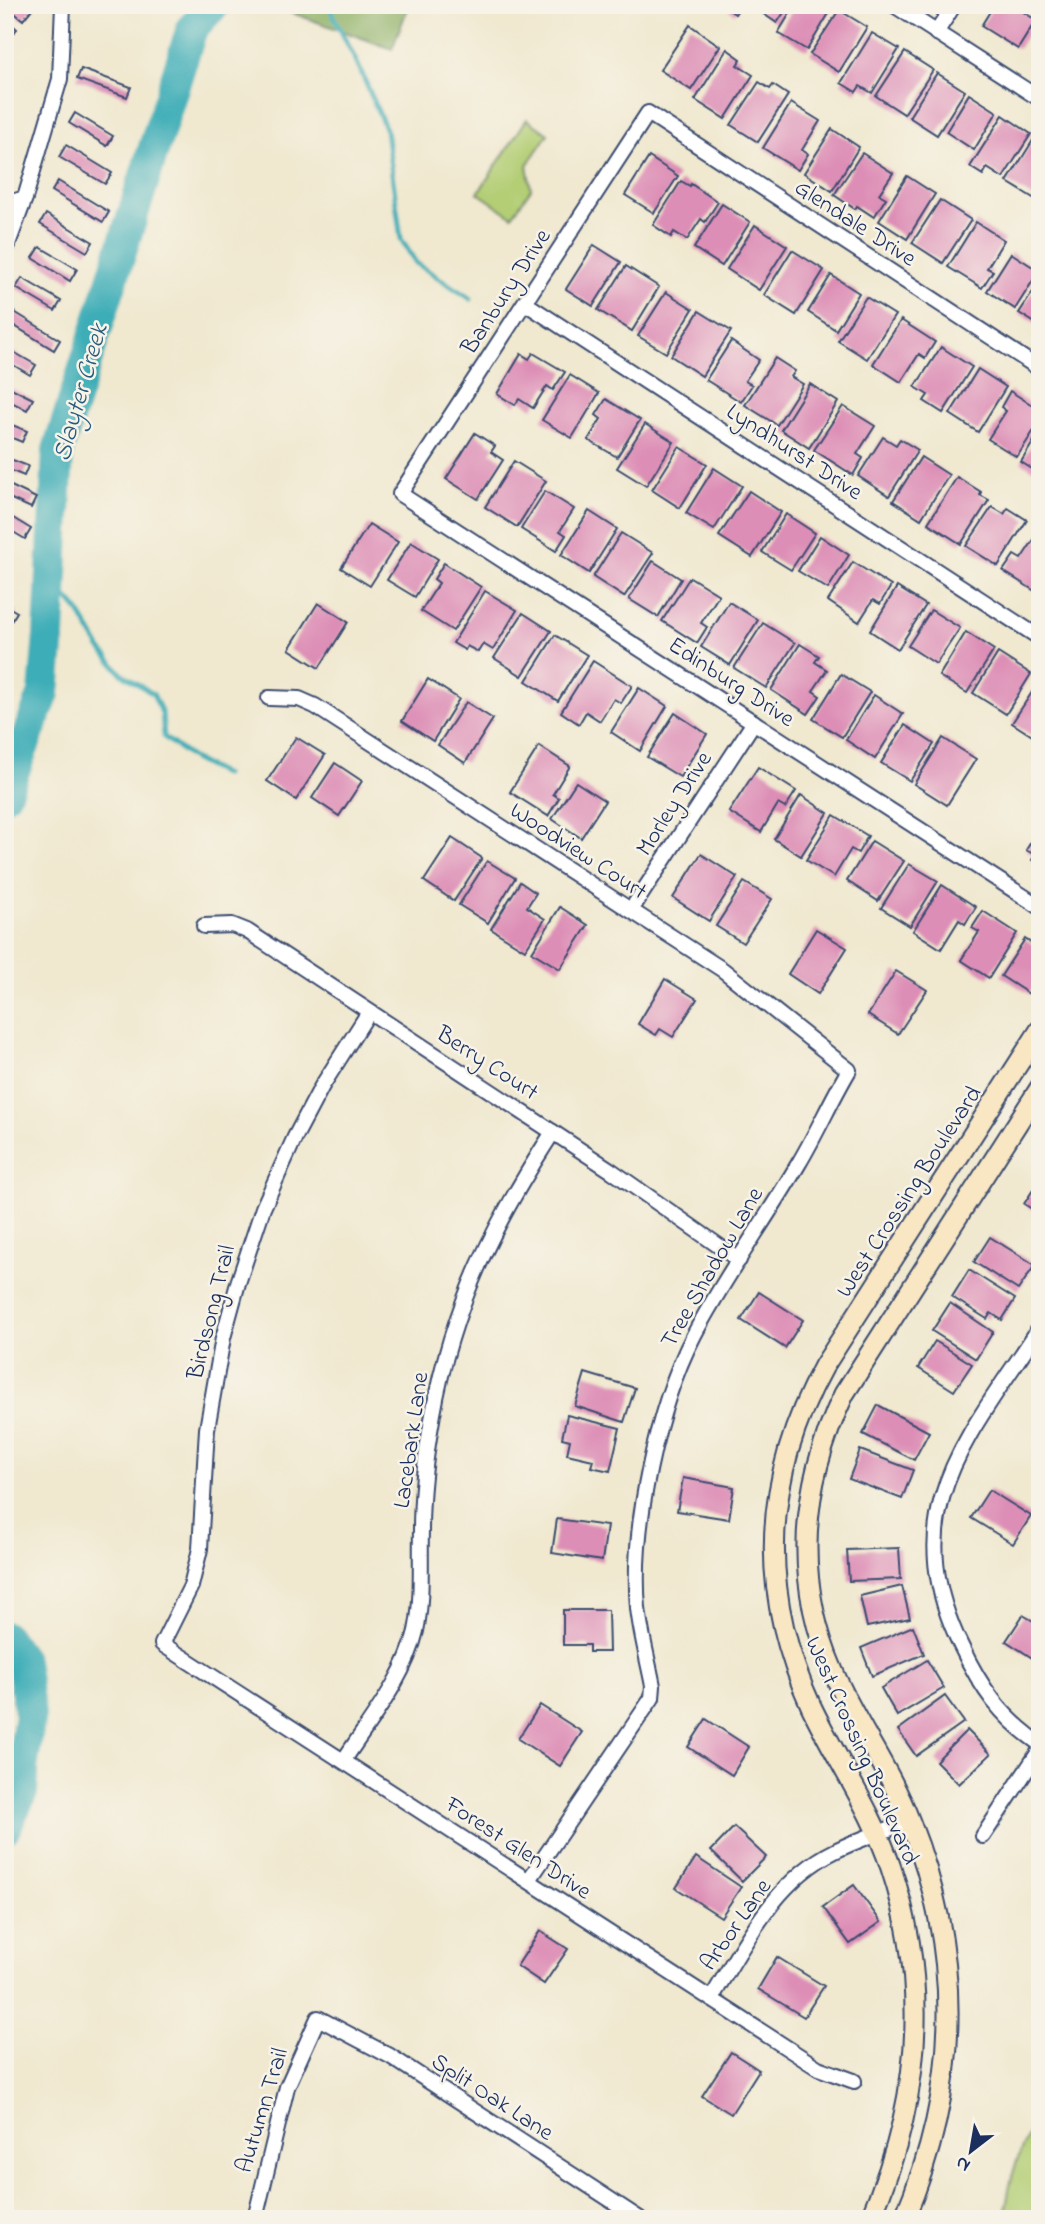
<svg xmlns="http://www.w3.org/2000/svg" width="1045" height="2224" font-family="'Indie Flower',sans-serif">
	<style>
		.green { fill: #b3ce74; stroke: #677e69; stroke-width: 2 }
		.forest { fill: #8eb166; stroke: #547062; stroke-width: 2 }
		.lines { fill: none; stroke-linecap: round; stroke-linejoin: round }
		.stream { stroke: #3cadb7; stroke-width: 5 }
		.river { stroke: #3cadb7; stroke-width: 32 }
		.building { fill: #dd8eb6 }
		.street-casing { stroke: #3b4b6f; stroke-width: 18 }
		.secondary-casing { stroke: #3b4b6f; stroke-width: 23 }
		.street { stroke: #fff; stroke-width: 14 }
		.secondary { stroke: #f9e7c3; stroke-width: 19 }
		.labels { text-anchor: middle; stroke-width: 5; stroke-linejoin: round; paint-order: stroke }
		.street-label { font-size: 24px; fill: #1b2f5e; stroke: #f7f3e8 }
		.water-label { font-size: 26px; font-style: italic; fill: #275b7d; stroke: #f7f3e8 }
	</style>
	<rect width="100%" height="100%" fill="#f7f3e8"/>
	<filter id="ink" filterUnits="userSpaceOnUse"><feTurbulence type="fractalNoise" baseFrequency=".0143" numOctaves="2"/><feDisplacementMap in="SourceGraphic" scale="14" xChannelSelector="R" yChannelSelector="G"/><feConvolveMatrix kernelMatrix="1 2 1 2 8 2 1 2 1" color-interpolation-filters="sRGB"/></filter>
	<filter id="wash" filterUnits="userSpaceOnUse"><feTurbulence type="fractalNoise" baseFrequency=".00686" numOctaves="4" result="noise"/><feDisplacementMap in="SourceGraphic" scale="28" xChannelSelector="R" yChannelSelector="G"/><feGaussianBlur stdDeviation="1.57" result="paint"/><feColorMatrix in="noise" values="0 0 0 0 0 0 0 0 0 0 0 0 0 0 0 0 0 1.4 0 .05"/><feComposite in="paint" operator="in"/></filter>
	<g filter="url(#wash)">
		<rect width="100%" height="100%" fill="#f0e8cf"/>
		<!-- green -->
		<g class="green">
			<path d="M527 119 548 134 527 165 531 189 512 216 478 193Z"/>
			<path d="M1040 2116V2219H1005C1008 2182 1018 2147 1040 2116Z"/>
		</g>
		<!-- forest -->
		<path class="forest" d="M270 5H409L392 49Z"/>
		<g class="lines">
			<!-- stream -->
			<g class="stream">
				<path d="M328 5 360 69 386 130 401 239 416 263 471 299"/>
				<path d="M52 581 78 610 100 648 121 673 153 694 162 713 164 737 193 759 224 775"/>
			</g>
			<!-- river -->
			<g class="river">
				<path d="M5 794 44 693 49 635 58 450 192 28 214 5"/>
				<path d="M5 1637 22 1661 30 1715 23 1762"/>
				<path d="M5 1828 22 1792 23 1773"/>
			</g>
		</g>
		<g id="blocks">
			<!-- building -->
			<g class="building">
				<path d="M5 5H26L32 9 23 20Z"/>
				<path d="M722 5H741L735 14Z"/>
				<path d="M750 5H789L777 23Z"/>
				<path d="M795 5H834L807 50 778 33Z"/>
				<path d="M994 5H1012L1036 20 1018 49 981 26Z"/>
				<path d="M1023 5H1040V16Z"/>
				<path d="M839 10 867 27 839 72 810 54Z"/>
				<path d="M5 18 17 29 7 39 5 38Z"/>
				<path d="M690 25 720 46 691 90 660 70Z"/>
				<path d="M872 33 899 49 872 93 860 86 856 92 841 83Z"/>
				<path d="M727 49 741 59 737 65 753 75 725 119 695 100Z"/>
				<path d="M905 52 933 70 904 114 876 96Z"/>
				<path d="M81 69 131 87 127 97 77 79Z"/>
				<path d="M937 73 965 91 937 135 909 117Z"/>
				<path d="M759 82 770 89 773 85 788 95 758 142 731 125Z"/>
				<path d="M969 94 997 112 974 150 946 132Z"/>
				<path d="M791 103 820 121 802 150 808 154 798 170 763 148Z"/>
				<path d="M75 113 113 136 107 146 69 123Z"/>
				<path d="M1003 115 1031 134 1003 178 987 168 983 175 970 167Z"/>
				<path d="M5 129 13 139 5 145Z"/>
				<path d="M832 129 859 147 832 191 804 173Z"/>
				<path d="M1035 137 1040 140V192L1035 199 1007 182Z"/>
				<path d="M66 145 112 173 105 184 59 157Z"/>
				<path d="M862 153 893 173 879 194 886 198 874 217 857 206 855 209 834 195Z"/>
				<path d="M649 157 678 176 654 213 625 195Z"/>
				<path d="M907 176 935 194 907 239 879 221Z"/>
				<path d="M58 181 109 212 103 222 52 191Z"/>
				<path d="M681 181 690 186 691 184 718 202 705 222 701 219 687 240 674 232 671 237 653 225Z"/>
				<path d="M940 200 971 220 943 263 912 243Z"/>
				<path d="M722 204 750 222 722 266 694 248Z"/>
				<path d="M46 214 93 242 87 252 40 224Z"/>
				<path d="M976 222 1004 240 987 268 993 271 982 288 948 267Z"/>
				<path d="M755 225 787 246 759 290 727 269Z"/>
				<path d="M594 245 621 262 593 306 566 289Z"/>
				<path d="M40 247 77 269 70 281 33 258Z"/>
				<path d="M792 250 824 270 796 315 764 295Z"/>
				<path d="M1011 253 1039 271 1015 309 987 291Z"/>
				<path d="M626 266 659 287 632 331 598 310Z"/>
				<path d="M831 275 859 293 836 330 808 312Z"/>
				<path d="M22 278 61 301 55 311 16 288Z"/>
				<path d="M1040 281V326L1019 313Z"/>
				<path d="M666 292 693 309 666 353 638 336Z"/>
				<path d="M866 297 895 315 867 359 838 341Z"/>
				<path d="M8 308 60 340 54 350 5 320Z"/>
				<path d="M699 311 731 331 702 376 671 356Z"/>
				<path d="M901 320 935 342 925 358 919 354 901 382 873 364Z"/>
				<path d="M731 341 759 360 745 381 752 385 741 402 706 380Z"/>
				<path d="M5 347 36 365 30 375 5 360Z"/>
				<path d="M941 347 972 367 943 413 924 401 928 395 915 387Z"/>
				<path d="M533 353 565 372 553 390 547 386 533 408 519 399 515 405 497 394 521 354 529 359Z"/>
				<path d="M775 358 795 371 791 377 803 384 777 425 745 405Z"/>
				<path d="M978 369 1006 387 978 432 950 414Z"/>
				<path d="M570 375 599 393 572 438 542 420Z"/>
				<path d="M810 384 838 402 809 448 781 430Z"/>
				<path d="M5 385 33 399 27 410 5 399Z"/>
				<path d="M1010 391 1040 410V421L1017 457 988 439 1006 411 1001 407Z"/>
				<path d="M606 399 640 420 617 457 588 440 601 419 596 415Z"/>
				<path d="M843 406 875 426 857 454 863 458 853 475 814 450Z"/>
				<path d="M5 422 27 431 22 442 5 435Z"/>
				<path d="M645 424 674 442 646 486 617 468Z"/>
				<path d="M1040 431V474L1021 462Z"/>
				<path d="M475 433 495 446 491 452 503 460 478 499 446 479Z"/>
				<path d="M883 437 896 445 900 439 918 450 889 496 858 476Z"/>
				<path d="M679 447 707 464 680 508 652 490Z"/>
				<path d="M5 457 28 466 24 476 5 468Z"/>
				<path d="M921 457 949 475 921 519 893 501Z"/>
				<path d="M514 461 546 481 517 527 485 507Z"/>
				<path d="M714 468 742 486 714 530 686 513Z"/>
				<path d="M957 477 981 492 980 495 989 500 961 544 928 523Z"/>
				<path d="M5 483 36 498 31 508 5 496Z"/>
				<path d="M545 491 574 509 560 531 566 535 556 551 521 529Z"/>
				<path d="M749 491 781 512 752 557 719 536Z"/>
				<path d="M992 507 1004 514 1008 508 1027 520 998 566 966 546Z"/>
				<path d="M589 511 617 529 589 573 561 555Z"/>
				<path d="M5 513 31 529 25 539 5 527Z"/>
				<path d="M786 514 815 533 791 570 762 552Z"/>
				<path d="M369 524 398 542 370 586 341 568Z"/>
				<path d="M621 533 653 553 624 597 593 577Z"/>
				<path d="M820 536 849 555 828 589 798 571Z"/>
				<path d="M1035 538 1040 541V590L1038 593 1003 571 1014 555 1021 559Z"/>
				<path d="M411 542 438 559 415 597 387 580Z"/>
				<path d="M653 561 681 579 658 617 629 599Z"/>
				<path d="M853 562 891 586 880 604 873 600 859 622 828 601Z"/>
				<path d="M444 563 481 587 453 631 421 611 439 583 434 579Z"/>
				<path d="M690 577 719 595 701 623 707 627 697 643 662 621Z"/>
				<path d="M897 587 926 605 898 649 870 631Z"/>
				<path d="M485 591 517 610 493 650 483 644 478 652 467 646 465 650 453 643Z"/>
				<path d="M729 602 758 620 730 665 701 647Z"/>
				<path d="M318 603 348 622 319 668 289 649Z"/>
				<path d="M5 605 17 612 5 631Z"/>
				<path d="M931 610 960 628 936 664 908 646Z"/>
				<path d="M523 613 551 631 522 676 494 658Z"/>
				<path d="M763 623 795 643 766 688 734 668Z"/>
				<path d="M966 632 994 650 967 693 939 676Z"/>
				<path d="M555 635 587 655 558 701 526 681Z"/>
				<path d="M800 644 819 656 815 662 827 670 813 691 820 696 808 714 771 690Z"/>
				<path d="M998 653 1031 674 1006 714 973 693Z"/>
				<path d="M593 661 632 686 621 703 614 699 600 721 586 712 579 724 561 712Z"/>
				<path d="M841 674 870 692 842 737 813 719Z"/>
				<path d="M428 679 459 699 433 741 402 721Z"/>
				<path d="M1040 680V741L1012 723Z"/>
				<path d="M639 688 667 706 640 751 611 732Z"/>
				<path d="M874 695 903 714 875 759 846 740Z"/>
				<path d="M466 702 493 719 465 763 438 745Z"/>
				<path d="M675 713 707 734 680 777 647 757Z"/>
				<path d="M905 725 934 744 910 781 881 763Z"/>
				<path d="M296 737 325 755 296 800 267 781Z"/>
				<path d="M943 738 976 759 947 805 914 784Z"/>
				<path d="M539 746 570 766 553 794 559 798 548 816 510 792Z"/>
				<path d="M335 763 362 781 339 816 312 798Z"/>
				<path d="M758 767 796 791 785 808 778 804 761 832 729 812Z"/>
				<path d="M576 782 605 801 581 838 552 819Z"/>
				<path d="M801 795 828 813 801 856 774 839Z"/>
				<path d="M834 815 868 836 858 853 851 849 834 877 806 860Z"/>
				<path d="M1040 828V865L1032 860 1035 855 1026 850Z"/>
				<path d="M452 838 482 858 454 901 424 881Z"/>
				<path d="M872 841 904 861 878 901 847 881Z"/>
				<path d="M701 854 737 877 709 921 673 898Z"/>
				<path d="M487 861 515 878 488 923 459 905Z"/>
				<path d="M909 864 938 881 910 926 881 908Z"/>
				<path d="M520 882 536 893 527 907 545 919 525 950 491 929Z"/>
				<path d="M744 882 772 899 743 943 716 926Z"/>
				<path d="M942 885 976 907 965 924 959 920 941 949 913 931Z"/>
				<path d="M560 907 588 925 560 969 532 952Z"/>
				<path d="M983 911 1017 933 989 978 961 960 979 932 972 928Z"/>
				<path d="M816 929 847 948 818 994 788 974Z"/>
				<path d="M1025 939 1040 949V978L1029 994 1001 976Z"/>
				<path d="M896 971 927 990 898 1034 868 1015Z"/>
				<path d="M665 979 697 999 673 1037 660 1029 656 1035 638 1024Z"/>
				<path d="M1040 1179V1214L1024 1204Z"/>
				<path d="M990 1237 1035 1265 1018 1290 974 1262Z"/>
				<path d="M969 1270 1015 1299 1002 1320 991 1313 987 1319 952 1297Z"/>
				<path d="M759 1292 803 1320 785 1348 741 1320Z"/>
				<path d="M950 1303 993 1332 976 1359 932 1331Z"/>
				<path d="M935 1341 972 1364 954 1391 918 1368Z"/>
				<path d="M585 1373 635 1388 624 1422 575 1406Z"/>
				<path d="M878 1405 929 1432 914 1460 863 1434Z"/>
				<path d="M567 1415 620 1428 610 1471 591 1467 593 1460 567 1454 570 1440 562 1438Z"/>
				<path d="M860 1450 913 1470 902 1499 849 1479Z"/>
				<path d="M683 1478 734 1487 729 1519 677 1511Z"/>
				<path d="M989 1490 1031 1516 1013 1544 971 1518Z"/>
				<path d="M557 1519 607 1526 602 1561 552 1553Z"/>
				<path d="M899 1548 901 1579 849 1581 847 1550Z"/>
				<path d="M902 1586 910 1618 867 1627 860 1596Z"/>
				<path d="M563 1610H608L609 1652H589V1645H563Z"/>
				<path d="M1023 1615 1040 1625V1663L1006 1641Z"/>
				<path d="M913 1626 924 1654 872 1676 861 1648Z"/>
				<path d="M927 1660 944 1688 897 1716 881 1688Z"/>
				<path d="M945 1696 964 1722 916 1756 898 1730Z"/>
				<path d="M540 1705 582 1732 560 1766 518 1739Z"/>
				<path d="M706 1719 749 1747 732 1775 688 1747Z"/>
				<path d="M967 1730 991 1754 959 1784 936 1761Z"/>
				<path d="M734 1827 766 1857 742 1881 711 1851Z"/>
				<path d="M696 1857 741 1887 721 1917 676 1888Z"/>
				<path d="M854 1885 881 1922 850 1944 823 1907Z"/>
				<path d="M540 1931 568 1949 544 1984 517 1966Z"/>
				<path d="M777 1957 824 1986 804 2017 758 1989Z"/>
				<path d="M731 2052 759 2070 731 2114 702 2096Z"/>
			</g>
		</g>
	</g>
	<g filter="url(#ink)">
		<use href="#blocks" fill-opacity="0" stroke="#3b4b6f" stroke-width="2"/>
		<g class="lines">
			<defs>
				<g id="street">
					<path d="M894 5 1040 99"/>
					<path d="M936 33 954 5"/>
					<path d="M5 204 25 198"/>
					<path d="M5 252 25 198 60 79 63 5"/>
					<path d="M525 303 1040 638"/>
					<path d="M1040 369 648 113 400 494 1040 907"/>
					<path d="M269 698 299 699 315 706 723 970 849 1070C831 1100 817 1133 799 1163 765 1221 725 1276 694 1335 657 1406 631 1528 638 1608 641 1635 648 1660 653 1686L652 1698 529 1880"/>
					<path d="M631 910 754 722"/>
					<path d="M204 926 232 925 247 931 612 1171 739 1260"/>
					<path d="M369 1012 322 1086 295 1137 263 1208 238 1283 223 1338 207 1429 200 1549 191 1586 162 1644 818 2068 854 2081"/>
					<path d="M1040 1327C969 1437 895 1510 961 1646 981 1688 1001 1717 1040 1744"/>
					<path d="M344 1760C370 1720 405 1678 416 1631 423 1598 420 1563 421 1530 421 1491 426 1452 433 1414 452 1306 494 1223 553 1132"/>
					<path d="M983 1836 1040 1750"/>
					<path d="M711 1999C744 1945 775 1880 835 1851 859 1839 885 1831 910 1821"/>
					<path d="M255 2219 287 2087 318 2018 390 2056 640 2219"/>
				</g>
				<g id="secondary">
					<path d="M870 2219C920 2104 931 1988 891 1868 872 1810 837 1761 811 1706 758 1591 763 1477 824 1366L1040 1030"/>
					<path d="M904 2219C960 2088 963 1955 910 1822 890 1769 855 1723 833 1671 793 1578 801 1485 844 1394L1040 1088"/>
				</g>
			</defs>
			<!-- street casing -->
			<use href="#street" class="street-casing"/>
			<!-- secondary casing -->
			<use href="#secondary" class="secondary-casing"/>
			<!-- street -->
			<use href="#street" class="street"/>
			<!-- secondary -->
			<use href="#secondary" class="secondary"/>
		</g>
	</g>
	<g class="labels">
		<!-- street labels -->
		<g class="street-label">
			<text transform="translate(856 222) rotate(33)" y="8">Glendale Drive</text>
			<text transform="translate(505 291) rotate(-57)" y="8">Banbury Drive</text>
			<text transform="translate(795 451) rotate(33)" y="8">Lyndhurst Drive</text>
			<text transform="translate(732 681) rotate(33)" y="8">Edinburg Drive</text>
			<text transform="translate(673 803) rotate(-57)" y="8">Morley Drive</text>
			<text transform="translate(579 850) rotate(33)" y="8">Woodview Court</text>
			<text transform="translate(488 1062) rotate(33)" y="8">Berry Court</text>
			<text transform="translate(908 1191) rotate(-57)" y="8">West Crossing Boulevard</text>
			<text transform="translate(711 1267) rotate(-60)" y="8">Tree Shadow Lane</text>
			<text transform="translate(210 1312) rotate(-76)" y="8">Birdsong Trail</text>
			<text transform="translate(410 1440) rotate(-82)" y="8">Lacebark Lane</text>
			<text transform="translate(863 1750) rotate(66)" y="8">West Crossing Boulevard</text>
			<text transform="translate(519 1847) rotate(33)" y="8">Forest Glen Drive</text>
			<text transform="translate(735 1924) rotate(-55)" y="8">Arbor Lane</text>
			<text transform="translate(493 2096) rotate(33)" y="8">Split Oak Lane</text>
			<text transform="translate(261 2110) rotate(-73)" y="8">Autumn Trail</text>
		</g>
		<!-- water labels -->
		<g class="water-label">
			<text transform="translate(79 392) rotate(-74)" y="9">Slayter Creek</text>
		</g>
	</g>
	<!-- margin -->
	<rect width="1045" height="2224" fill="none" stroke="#f7f3e8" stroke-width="28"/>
	<!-- north arrow -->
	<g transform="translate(971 2151) rotate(211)" stroke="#f7f3e8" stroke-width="5" paint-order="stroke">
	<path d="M0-5L12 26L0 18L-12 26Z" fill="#1b2f5e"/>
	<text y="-10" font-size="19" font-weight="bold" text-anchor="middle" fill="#1b2f5e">N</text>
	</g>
</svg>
